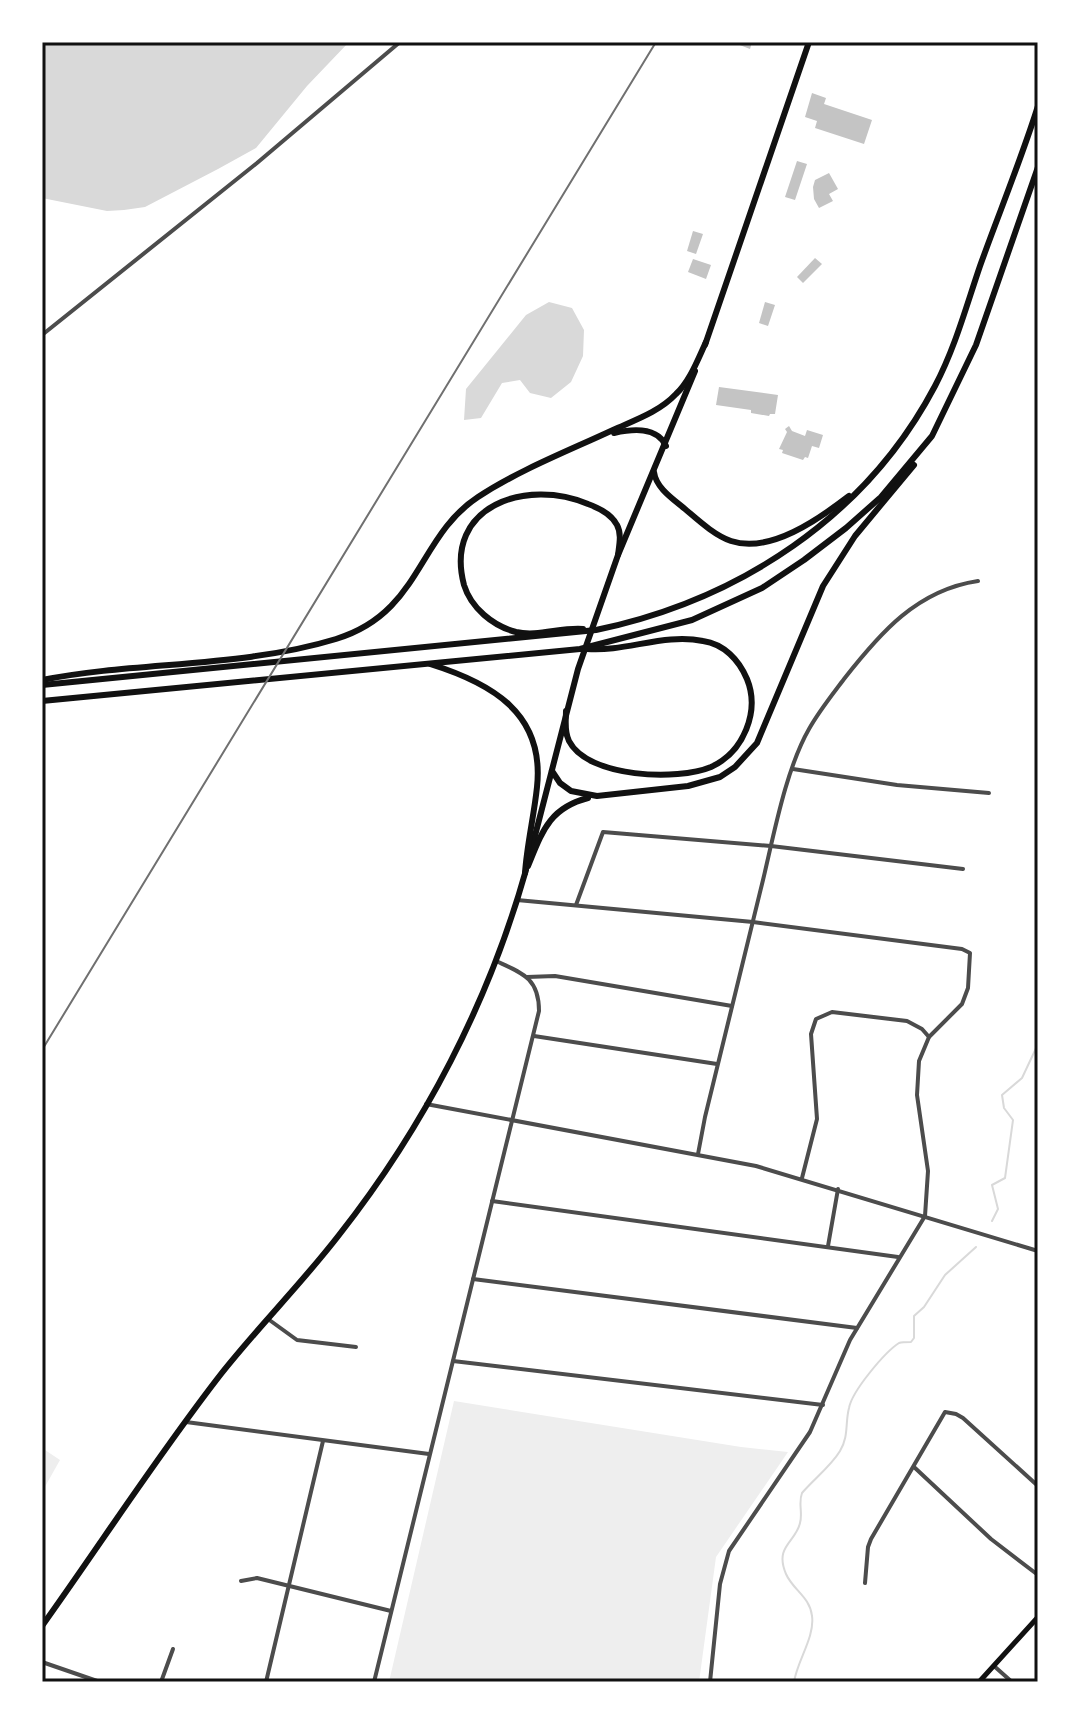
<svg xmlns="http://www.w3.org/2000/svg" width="1080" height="1724" font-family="Arial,sans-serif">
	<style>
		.green { fill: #eee }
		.water { fill: #d9d9d9 }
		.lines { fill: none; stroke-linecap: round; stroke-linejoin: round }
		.stream { stroke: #d9d9d9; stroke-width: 2 }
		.building { fill: #c4c4c4 }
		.minor { stroke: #4c4c4c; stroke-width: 4 }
		.tertiary { stroke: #4c4c4c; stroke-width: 4 }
		.secondary { stroke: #111; stroke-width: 5 }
		.primary { stroke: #111; stroke-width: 6 }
		.motorway { stroke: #111; stroke-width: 6 }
		.rail { stroke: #707070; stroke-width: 2 }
		.neatline { fill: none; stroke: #111; stroke-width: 3 }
	</style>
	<rect width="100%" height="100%" fill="#fff"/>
	<!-- green -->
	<g class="green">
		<path d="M454 1401 741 1447 788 1452 716 1557 699 1682H389Z"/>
		<path d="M42 1448 60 1460 42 1492Z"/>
	</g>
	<!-- water -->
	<g class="water">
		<path d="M42 42H349L307 86 256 148 218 169 145 207 124 210 107 211 42 198Z"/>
		<path d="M549 302 572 308 584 330 583 356 571 382 551 398 530 393 520 380 502 383 481 418 464 420 466 389 526 315Z"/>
	</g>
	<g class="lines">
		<!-- stream -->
		<g class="stream">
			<path d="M992 1221 998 1209 992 1185 1005 1178 1013 1120 1004 1108 1002 1095 1022 1078 1038 1044"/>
			<path d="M794 1682C797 1661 815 1637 812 1616 810 1597 793 1590 786 1574 774 1546 796 1542 800 1523 803 1513 798 1503 802 1493 814 1479 831 1466 840 1451 849 1436 845 1423 849 1408 852 1391 885 1352 899 1343 902 1342 907 1342 911 1342L914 1338V1316L924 1307 945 1275 976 1247"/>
		</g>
	</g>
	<!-- building -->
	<g class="building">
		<path d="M732 42H752L750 49Z"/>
		<path d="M812 93 826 98 824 104 872 120 864 144 815 128 817 121 805 117Z"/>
		<path d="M797 161 807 164 795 200 785 197Z"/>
		<path d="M829 173 838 189 829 194 833 201 819 208 814 199 813 187 815 180Z"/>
		<path d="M693 231 703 234 696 254 687 251Z"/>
		<path d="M815 258 822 264 803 283 797 277Z"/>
		<path d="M693 259 711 265 706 279 688 272Z"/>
		<path d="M765 302 775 305 768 326 759 323Z"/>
		<path d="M719 387 778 395 775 414H770L769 416 751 413V410L716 405Z"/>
		<path d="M789 426 792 431 805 436 807 430 823 435 819 448 812 446 808 458 805 457 803 460 782 453 783 450 779 449 787 432 785 429Z"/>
	</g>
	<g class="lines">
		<!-- minor -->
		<g class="minor">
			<path d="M42 335 257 163 400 42"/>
			<path d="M793 769 897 785 989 793"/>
			<path d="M517 900 753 922 962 949 970 953 968 988 962 1004 929 1037 919 1061 917 1095 928 1171 925 1216 850 1340 810 1432 729 1551 720 1584 710 1682"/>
			<path d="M576 905 603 832 771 846 963 869"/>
			<path d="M527 977 555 976 732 1006"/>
			<path d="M534 1036 717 1064"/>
			<path d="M426 1104 756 1166 1038 1251"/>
			<path d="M698 1154 705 1117C724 1038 744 959 763 880 774 834 786 769 809 729 819 711 832 695 844 679 880 633 917 590 978 581"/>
			<path d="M802 1178 817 1119 811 1034 816 1019 832 1012 907 1021 922 1029 929 1037"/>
			<path d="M492 1201 898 1257"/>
			<path d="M828 1246 838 1189"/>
			<path d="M473 1279 857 1328"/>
			<path d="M268 1319 297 1340 356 1347"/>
			<path d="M453 1361 823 1405"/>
			<path d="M186 1422 429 1454"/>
			<path d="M914 1467 991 1539 1038 1575"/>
			<path d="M241 1581 257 1578 391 1611"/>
			<path d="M865 1583 868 1547 871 1539 945 1412 956 1414 963 1418 1038 1486"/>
			<path d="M42 1662 100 1682"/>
			<path d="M994 1666 1012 1682"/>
			<path d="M161 1682 173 1649"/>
			<path d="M266 1682 323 1441"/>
		</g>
		<!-- tertiary -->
		<path class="tertiary" d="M374 1682 539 1011C539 978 522 973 496 961"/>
		<!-- secondary -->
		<path class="secondary" d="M979 1682 1038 1617"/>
		<!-- primary -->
		<g class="primary">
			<path d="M705 345 809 42"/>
			<path d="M529 859 578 669 618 555 695 371"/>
			<path d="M42 1626C102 1542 158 1455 221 1374 259 1326 302 1283 339 1235 424 1127 489 1002 526 870"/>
		</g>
		<!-- motorway -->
		<g class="motorway">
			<path d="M614 433C632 429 657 426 666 446"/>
			<path d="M654 472C656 488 673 499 685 509 698 520 714 535 731 541 770 554 819 519 849 496"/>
			<path d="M583 629C561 627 538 637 516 632 493 626 471 608 464 585 443 505 528 478 588 504 599 508 612 515 617 525 622 534 619 546 618 555"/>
			<path d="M430 664C491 683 545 713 537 787 534 816 527 844 525 873"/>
			<path d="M42 680C138 661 241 668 336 639 421 613 417 537 478 497 519 470 568 451 613 430 635 420 659 412 676 394 690 381 698 359 706 342"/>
			<path d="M42 685 596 630C739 600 866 517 935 386 955 348 966 307 980 266 999 213 1021 160 1038 106"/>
			<path d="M42 701 580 649 692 620 762 588 804 560 846 528 881 497 932 436 976 345 1038 167"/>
			<path d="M566 711C566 721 564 731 569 741 588 778 678 781 711 767 744 752 760 711 747 679 739 660 724 644 703 641 664 633 626 652 587 649"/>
			<path d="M552 771 560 783 571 791 597 796 688 786 720 777 735 767 757 743 823 586 855 536 914 465"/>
			<path d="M528 866C542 832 549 808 588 798"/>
		</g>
		<!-- rail -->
		<path class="rail" d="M42 1050 656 42"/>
	</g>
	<!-- border -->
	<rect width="1080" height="1724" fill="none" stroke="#ffffff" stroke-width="88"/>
	<rect x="44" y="44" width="992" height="1636" class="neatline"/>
</svg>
